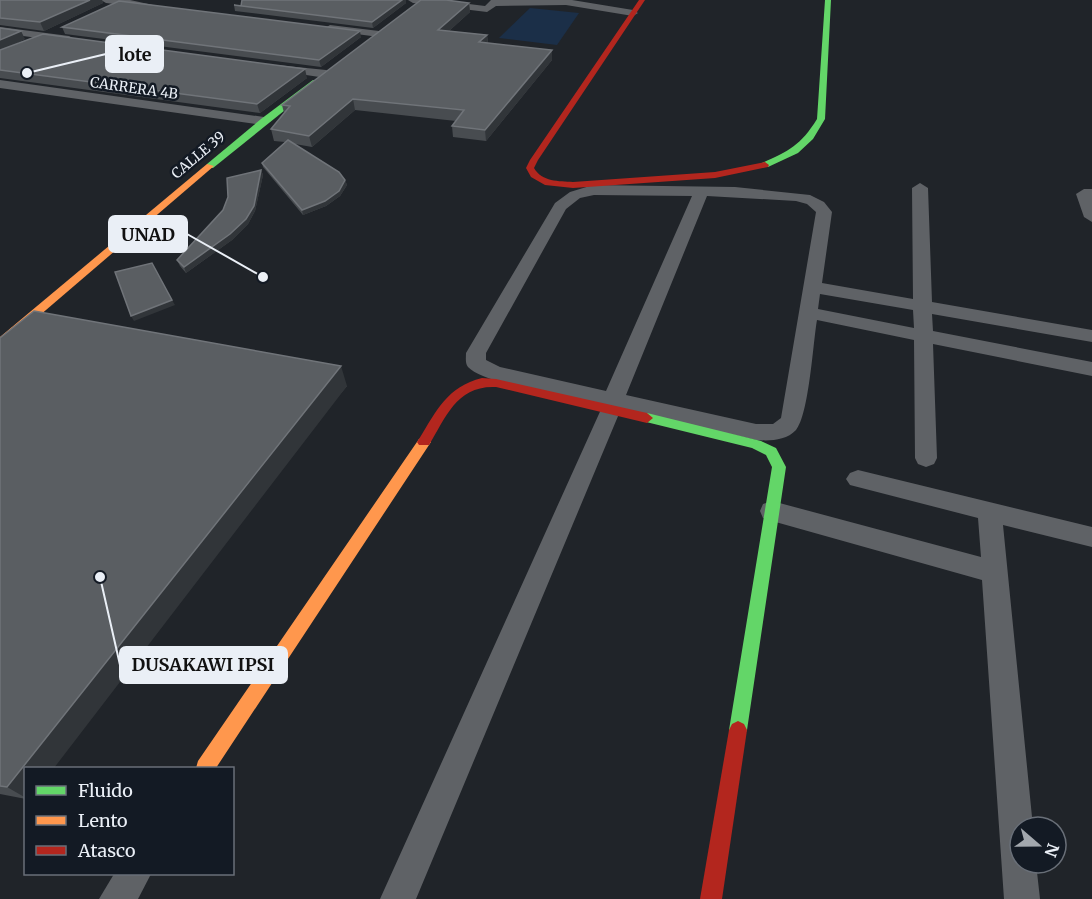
<svg xmlns="http://www.w3.org/2000/svg" width="1092" height="899" font-family="Merriweather,serif">
	<style>
		.green { fill: #1b2f48 }
		.lines { fill: none; stroke-linecap: round; stroke-linejoin: round }
		.street { fill: #5f6266; fill-rule: evenodd }
		.fast { fill: #63d668; fill-rule: evenodd }
		.slow { fill: #ff974d; fill-rule: evenodd }
		.jam { fill: #b3261e; fill-rule: evenodd }
		.wall { fill: #484c50 }
		.shaded-wall { fill: #313539 }
		.building { fill: #5a5e62; stroke: #707479; stroke-width: 1.5 }
		.labels { text-anchor: middle; stroke-width: 5; stroke-linejoin: round; paint-order: stroke }
		.far-street-label { font-size: 14px; fill: #eaeff6; stroke: #131a24 }
		.leader { fill: none; stroke: #eaeff6; stroke-width: 2 }
		.callout-dot { fill: #eaeff6; stroke: #131a24; stroke-width: 2 }
		.callout { fill: #eaeff6; stroke: #eaeff6; stroke-width: 2 }
		.callout-label { font-size: 18px; text-anchor: middle; font-weight: bold; fill: #111 }
	</style>
	<rect width="100%" height="100%" fill="#202429"/>
	<!-- green -->
	<path class="green" d="M530 8 579 13 557 45 499 38Z"/>
	<g class="lines">
		<!-- street -->
		<g class="street">
			<path d="M101 0H130L153 5 148 8 106 3Z"/>
			<path d="M408 0H437L485 6 491 0H572L633 10 638 13 633 16 566 5 496 6 487 12 413 3Z"/>
			<path d="M330 25 379 31 384 34 379 37 326 30 325 28Z"/>
			<path d="M0 27 69 36 74 39 69 42 0 33Z"/>
			<path d="M277 65 326 70 332 74 326 78 273 70 271 68Z"/>
			<path d="M0 80 264 117 271 121 264 125 0 88Z"/>
			<path d="M920 183 928 188 932 302 1092 330V342L932 314 933 331 1092 362V376L933 344 937 458 934 464 926 467 918 464 915 458 914 340 817 320C813 343 809 415 796 430 786 441 769 441 756 440L621 409 416 899H380L603 405C577 399 483 384 468 367 465 363 466 358 466 353L555 203 570 192 593 185 735 187 810 195 824 202 832 212 822 283 913 299 912 188ZM594 195 692 196 606 391 500 367 486 360V353L566 209 580 198ZM707 196 796 201 807 204 816 212 781 418 773 424H756L626 395ZM820 294 913 310 914 328 818 309Z"/>
			<path d="M1084 189H1092V222L1084 217 1076 194Z"/>
			<path d="M858 470 1092 527V547L1003 525 1033 827H1020V863H1036L1040 899H1004L982 580 772 521 763 518 760 511 763 504 772 501 981 557 978 518 850 485 846 479 850 473Z"/>
			<path d="M114 874H151L138 899H99Z"/>
		</g>
		<!-- fast -->
		<g class="fast">
			<path d="M825 0H831L825 119 813 139 798 153 768 167H762V163C789 151 801 145 817 119Z"/>
			<path d="M313 80 320 82 213 168H207V164L261 119Z"/>
			<path d="M647 413 761 441 776 448 786 467 747 730 744 736 738 739 732 736 729 730 772 467 766 455 752 448 642 421 641 418 642 415Z"/>
		</g>
		<!-- slow -->
		<g class="slow">
			<path d="M207 164 214 166 4 346 0 347V337Z"/>
			<path d="M424 437 429 439 431 442 429 445 216 768H196L198 761 419 439Z"/>
		</g>
		<!-- jam -->
		<g class="jam">
			<path d="M639 0H645L538 160 534 168C542 182 559 181 573 182L715 172 765 162 769 165 768 167 715 178 573 188 545 185 531 177 526 168 530 160Z"/>
			<path d="M482 378 496 379 647 413 653 418 647 423 496 387C457 385 446 417 429 445H419L417 442 419 439C437 410 447 387 482 378Z"/>
			<path d="M738 721 744 724 747 730 722 899H700L729 730 732 724Z"/>
		</g>
	</g>
	<!-- wall -->
	<g class="wall">
		<path d="M0 0H102L103 3 44 31 0 25Z"/>
		<path d="M242 0H406V3L373 28 235 11 234 5 241 6Z"/>
		<path d="M469 3 470 12 449 31 487 35 488 43 552 50V60L486 141 453 137 452 126 456 121 355 110 312 147 295 144 345 180 347 185 340 196 326 206 303 215 263 167 262 163 285 142 274 141 271 129 284 113 282 105Z"/>
		<path d="M62 27 361 37 321 67 65 34Z"/>
		<path d="M0 28 25 39 3 49 307 78 260 113 0 78Z"/>
		<path d="M261 170 263 175 255 211 248 224 232 240 186 273 180 266 177 260Z"/>
		<path d="M0 338 347 386 26 768V799L0 794Z"/>
	</g>
	<!-- shaded-wall -->
	<g class="shaded-wall">
		<path d="M90 0H102L103 3 44 31 40 22Z"/>
		<path d="M402 0H406V3L373 28 372 22Z"/>
		<path d="M469 3 470 12 439 40 438 30Z"/>
		<path d="M21 31 25 39 0 51V40Z"/>
		<path d="M360 31 361 37 321 67 319 60Z"/>
		<path d="M487 35 488 45 479 42Z"/>
		<path d="M552 50V60L486 141 485 130Z"/>
		<path d="M305 69 307 78 260 113 257 104Z"/>
		<path d="M353 99 355 110 312 147 309 136Z"/>
		<path d="M261 170 263 175 255 211 248 224 232 240 186 273 184 267Z"/>
		<path d="M345 180 347 185 340 196 326 206 303 215 302 210Z"/>
		<path d="M172 300 175 305 134 321 131 316Z"/>
		<path d="M341 366 347 386 54 768H26V798L7 787Z"/>
	</g>
	<!-- building -->
	<g class="building">
		<path d="M0 0H90L40 22 0 18Z"/>
		<path d="M242 0H402L372 22 234 5 241 6Z"/>
		<path d="M421 0H446L469 3 438 30 487 35 479 42 552 50 485 130 452 126 464 110 353 99 309 136 271 129 290 106 282 105Z"/>
		<path d="M119 1 360 31 319 60 62 27Z"/>
		<path d="M0 28 21 31 0 40Z"/>
		<path d="M43 34 305 69 257 104 0 70V50Z"/>
		<path d="M288 140 339 172 345 180 339 191 325 201 302 210 262 163Z"/>
		<path d="M261 170 254 206 246 219 230 234 184 267 177 260 223 210 228 197 227 178Z"/>
		<path d="M152 263 172 300 131 316 115 272Z"/>
		<path d="M34 311 341 366 7 787 0 786V338Z"/>
	</g>
	<g class="labels">
		<!-- far-street labels -->
		<g class="far-street-label">
			<text transform="translate(134 88) rotate(8)" y="5">CARRERA 4B</text>
			<text transform="translate(198 155) rotate(-40)" y="5">CALLE 39</text>
		</g>
	</g>
	<!-- callouts -->
	<path class="leader" d="M27 73L106 54M263 277L187 234M100 577L120 665"/>
	<g class="callout-dot">
		<circle cx="27" cy="73" r="6"/>
		<circle cx="263" cy="277" r="6"/>
		<circle cx="100" cy="577" r="6"/>
	</g>
	<g class="callout">
		<rect x="106" y="36" width="57" height="36" rx="6"/>
		<rect x="109" y="216" width="78" height="36" rx="6"/>
		<rect x="120" y="647" width="167" height="36" rx="6"/>
	</g>
	<g class="callout-label">
		<text x="135" y="61">lote</text>
		<text x="148" y="241">UNAD</text>
		<text x="203" y="671">DUSAKAWI IPSI</text>
	</g>
	<!-- legend -->
	<rect x="24" y="767" width="210" height="108" fill="#131a24" stroke="#696f78" stroke-width="1.5"/>
	<rect x="36" y="786" width="30" height="9" fill="#63d668" stroke="#696f78" stroke-width="1.5"/>
	<text x="78" y="797" font-size="18" fill="#eaeff6">Fluido</text>
	<rect x="36" y="816" width="30" height="9" fill="#ff974d" stroke="#696f78" stroke-width="1.5"/>
	<text x="78" y="827" font-size="18" fill="#eaeff6">Lento</text>
	<rect x="36" y="846" width="30" height="9" fill="#b3261e" stroke="#696f78" stroke-width="1.5"/>
	<text x="78" y="857" font-size="18" fill="#eaeff6">Atasco</text>
	<!-- north arrow -->
	<g transform="translate(1038 845) rotate(110)"><circle r="28" fill="#131a24" stroke="#696f78" stroke-width="1.5"/>
	<path d="M0-4.5L10 22L0 15L-10 22Z" fill="#a3a8ae"/>
	<text y="-9" font-size="16" font-weight="bold" text-anchor="middle" fill="#eaeff6">N</text>
	</g>
</svg>
